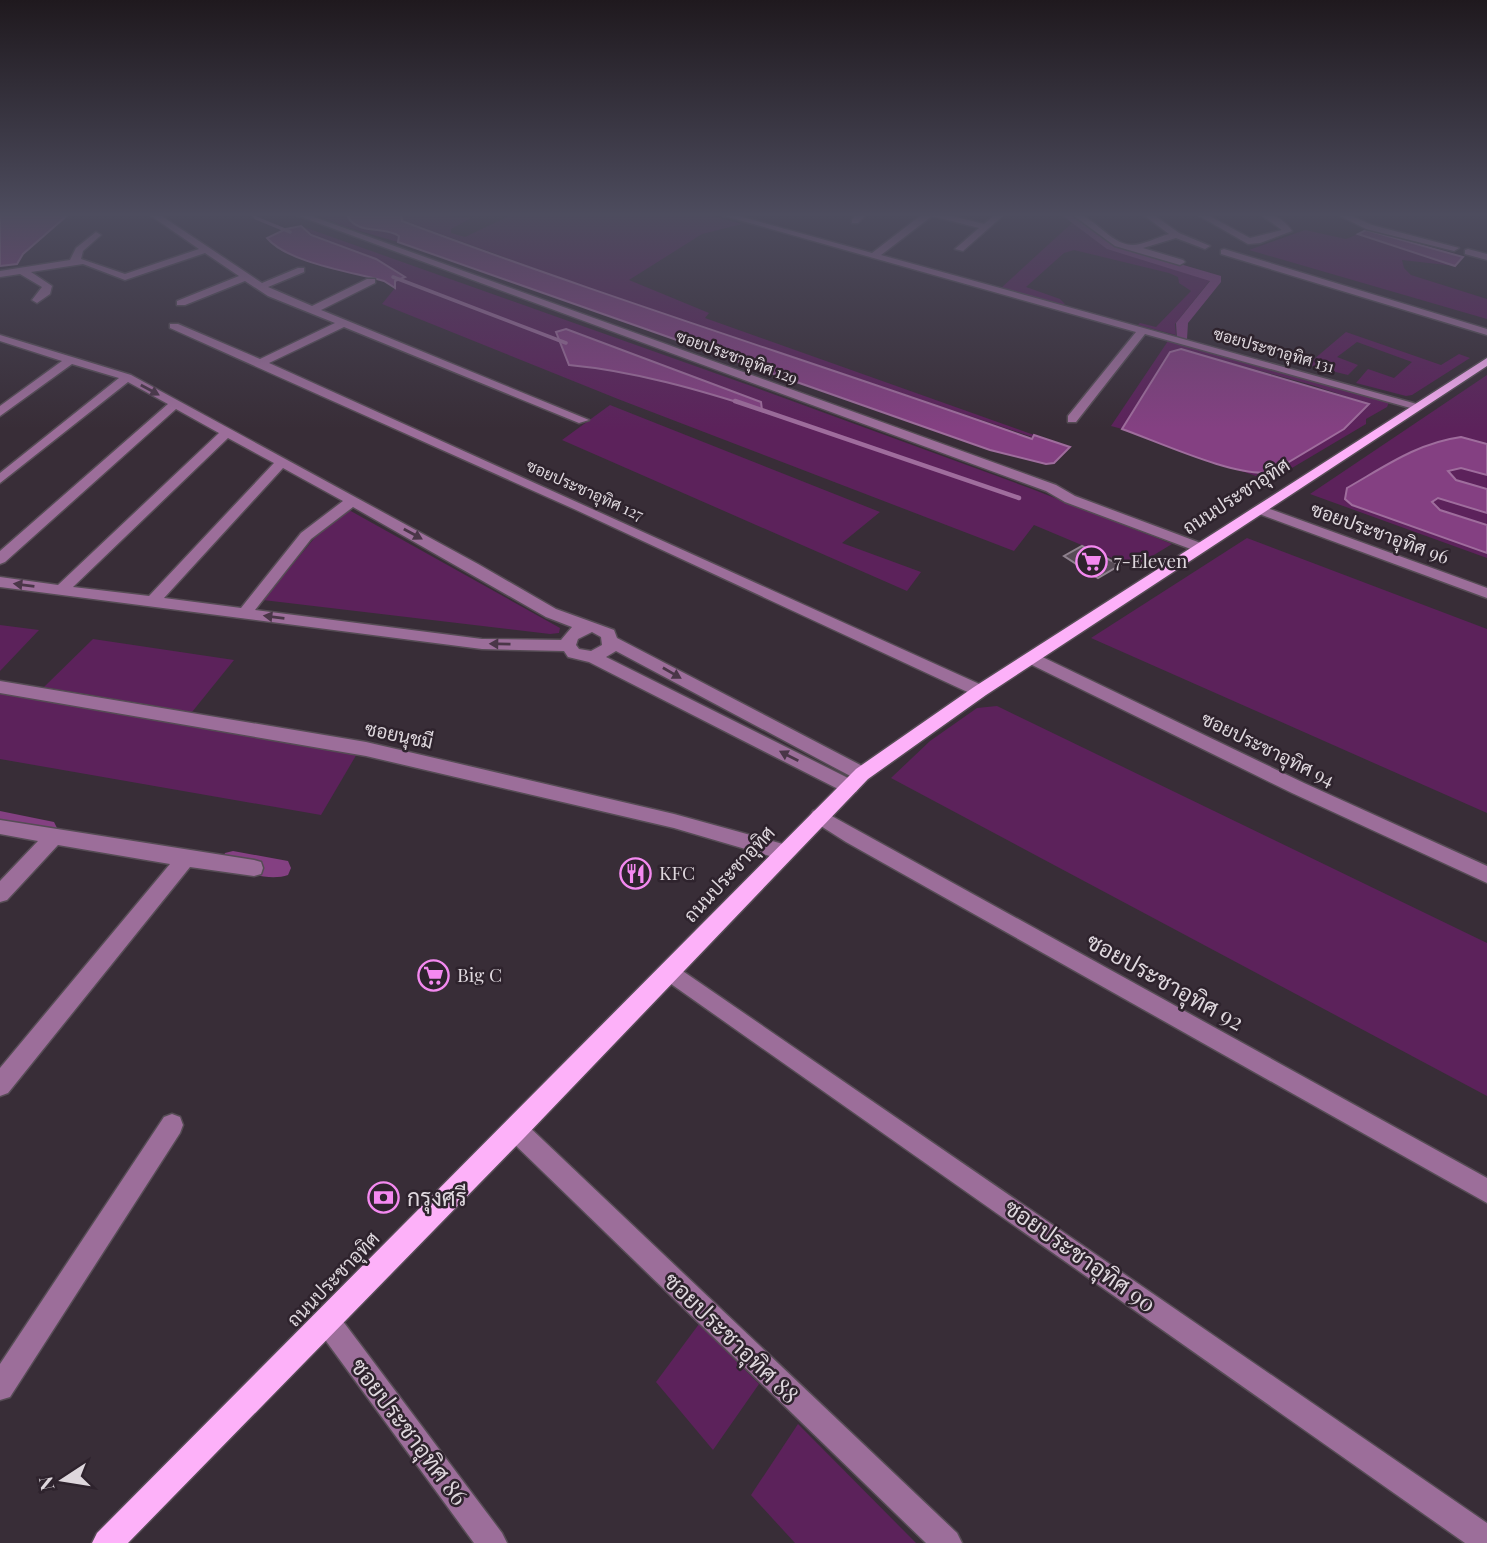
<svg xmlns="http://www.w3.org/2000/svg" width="1487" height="1543" font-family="'Playfair Display',Sarabun,serif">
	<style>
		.green { fill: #5c225b; fill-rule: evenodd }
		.water { fill: #844082; stroke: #9f6d9d; stroke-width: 2 }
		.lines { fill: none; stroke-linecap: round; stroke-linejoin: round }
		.stream-far1 { stroke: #9f6d9d; stroke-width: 3.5 }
		.stream { stroke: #9f6d9d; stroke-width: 4.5 }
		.canal { fill: #844082; fill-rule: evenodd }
		.building { fill: #584c57; stroke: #8e818d; stroke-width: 2 }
		.minor-casing { stroke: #564c55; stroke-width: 3 }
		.major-casing { stroke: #564c55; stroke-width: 3 }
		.minor { fill: #9c6e9a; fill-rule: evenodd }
		.major { fill: #fdb1f9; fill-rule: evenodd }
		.oneway { fill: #4a3648 }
		.labels { text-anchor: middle; stroke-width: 5; stroke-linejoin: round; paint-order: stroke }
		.far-street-label { font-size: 16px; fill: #ded7dd; stroke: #2e232d }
		.street-label { font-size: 19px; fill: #ded7dd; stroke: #2e232d }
		.poi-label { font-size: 19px; fill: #ded7dd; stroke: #2e232d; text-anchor: start }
		.near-street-label { font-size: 23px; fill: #ded7dd; stroke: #2e232d }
		.near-poi-label { font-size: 23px; fill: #ded7dd; stroke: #2e232d; text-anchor: start }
	</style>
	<rect width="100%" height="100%" fill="#382d37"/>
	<!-- green -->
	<g class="green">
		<path d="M312 213H352L348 217 371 231H393L400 236 398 242 346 227Z"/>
		<path d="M401 213 471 218 451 229V233L465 237 515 213H701L742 224 702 234 629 280 709 313 705 318 1034 435 1035 438 595 290 402 220Z"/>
		<path d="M1073 222 1108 247 1212 278 1175 324 1176 335 1138 325 1140 323 1156 327 1191 291 1179 283 1178 277 1169 273 1074 250 1064 253 1026 287 1060 299 1065 304 1058 305 1001 288Z"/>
		<path d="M301 226 754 387 1032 489 1172 544 1134 567 1034 525 1014 551 618 399 382 304 395 288V281L404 277 311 235ZM567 329 761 410C700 390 634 371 569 365Z"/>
		<path d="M1305 230 1346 239 1358 234 1455 266 1402 260 1404 268 1411 275 1487 299V319L1249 250Z"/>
		<path d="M1346 332 1441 365 1459 354 1470 358 1412 395 1406 396 1356 383 1368 369 1394 378 1412 362 1357 342 1337 357 1358 365 1348 375 1307 365Z"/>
		<path d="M1168 341 1389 402 1387 407 1366 419V424L1270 481 1233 468 1258 474 1344 429 1369 404 1312 385 1180 349 1170 352 1122 429 1111 426Z"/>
		<path d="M1487 375V558L1310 494Z"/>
		<path d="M610 405 880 512 842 543 921 572 907 591 562 440Z"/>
		<path d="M349 510 560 628 559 633 550 634 263 600 332 517Z"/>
		<path d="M1247 538 1487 629V813L1091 638Z"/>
		<path d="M0 625 39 630 0 671Z"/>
		<path d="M93 639 234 660 192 712 44 687Z"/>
		<path d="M0 693 358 752 321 815 0 759Z"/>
		<path d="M997 706 1487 943V1096L891 778 930 741 977 708Z"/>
		<path d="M699 1324 759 1384 713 1450 656 1382Z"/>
		<path d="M798 1424 916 1543H795L751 1495Z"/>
	</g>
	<!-- water -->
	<g class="water">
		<path d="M0 213H70L23 254 17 264 0 266Z"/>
		<path d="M352 213H401L402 221C610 299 823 365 1032 439L1034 435 1070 447 1054 463 1046 464 990 450 398 242 399 236C385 226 358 235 348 217Z"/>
		<path d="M301 226 311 235 376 259 405 277 395 281V288L384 281C353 272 288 263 267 238L286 229Z"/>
		<path d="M1366 230 1463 257 1455 266 1358 234Z"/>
		<path d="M566 329 761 402 762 410C700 390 634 371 569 365L556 332Z"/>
		<path d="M1181 349 1369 404 1344 429 1272 472C1236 478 1159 442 1122 429L1170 352Z"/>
		<path d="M1461 437 1487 444V475L1461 468 1448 471 1456 480 1487 489V513L1438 498 1432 502 1440 510 1487 525V553L1352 505 1345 499 1347 488C1384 467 1417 443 1461 437Z"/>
	</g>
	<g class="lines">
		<!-- stream-far1 -->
		<g class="stream-far1">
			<path d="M252 213 256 218 290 232"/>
			<path d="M393 277 566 343"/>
		</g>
		<!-- stream -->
		<path class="stream" d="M735 401 1019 498"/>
		<!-- canal -->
		<g class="canal">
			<path d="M1059 213H1071L1115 245 1221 276V282L1188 323 1187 339H1177L1176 323 1210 281 1107 249Z"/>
			<path d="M0 811 54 822 57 828 54 834 46 837 0 829Z"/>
			<path d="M233 851 288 861 291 868 288 875C271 881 242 873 225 867L222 860 225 853Z"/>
		</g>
	</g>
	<!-- building -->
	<path class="building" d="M1082 546 1120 565 1098 578 1064 556Z"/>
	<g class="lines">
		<defs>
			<g id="minor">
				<path d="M147 213H157L262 283 298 268H304V272L268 287 312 306 367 279H375V283L321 310 589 420 579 423 344 327 269 363 986 687 988 691 980 697 974 695 574 509 170 328V324H178L260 359 335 323 268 296 245 281 185 305H177V301L239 276 205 253 125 280 83 264 31 272 52 286 50 294 37 303 32 300 42 287 20 274 0 277V271L70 260 76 248 96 232 101 235 83 251 81 259 125 274 199 249Z"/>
				<path d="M291 213H303L1056 485 1075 496 1206 545 1208 548 1201 552 1196 551 1065 502 1046 491Z"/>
				<path d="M714 213H728L872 253 924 213H940L984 224 997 213H1006L963 251 955 249 979 228 932 216 881 255 1424 406 1414 409 1145 334 1076 422H1068V416L1136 332Z"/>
				<path d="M859 213H868L858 223H852V219Z"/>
				<path d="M1070 213C1094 213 1108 244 1132 245 1143 245 1158 237 1169 234L1141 213H1151L1179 233 1210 246 1205 249 1176 238 1143 248 1183 260 1185 262 1180 265 1115 246Z"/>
				<path d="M1194 213H1204L1250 238 1282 230 1258 213C1272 213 1284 219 1292 231L1260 243 1248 244Z"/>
				<path d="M1334 213H1345L1372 225 1459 248 1454 251 1366 229Z"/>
				<path d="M1224 249 1487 329V335L1221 254V250Z"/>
				<path d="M1468 249 1487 254V260L1465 254V250Z"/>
				<path d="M0 335 131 375 478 564 556 609 614 630 617 638 868 769 871 774 868 779H856L616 651 606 657 856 782 859 787 856 792H844L589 662 568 657 564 651 482 649 0 587V577L58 585 219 433 176 409 5 562 0 564V551L168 404 128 382 0 483V473L119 378 72 364 0 416V406L62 361 0 341ZM228 438 274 463 149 596 73 587ZM283 468 343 501 301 533 241 608 164 598ZM353 507 546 617 572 627 561 640 482 639 255 610 311 539ZM592 632 601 637 602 645 591 651 579 649 576 645 578 639Z"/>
				<path d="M1259 505 1487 588V598L1254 512 1252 509Z"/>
				<path d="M1032 652 1304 783 1487 866V883L1292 793 1026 662 1024 658Z"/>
				<path d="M0 681 366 742 674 814 783 844 790 846 792 852 790 858 783 860 674 828 366 756 0 693Z"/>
				<path d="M819 809 1487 1178V1203L846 842 813 821 810 816 813 811Z"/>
				<path d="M0 820 254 860 261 862 263 868 261 874 254 876 190 867 8 1093 0 1096V1068L170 864 58 845 7 900 0 902V881L38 841 0 834Z"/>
				<path d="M671 963 1487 1523V1543H1465L664 979 661 972 664 965Z"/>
				<path d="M172 1114 180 1117 183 1125 180 1133 10 1397 0 1400V1364L164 1117Z"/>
				<path d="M516 1119 524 1122 957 1533 962 1543H926L508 1138 505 1130 508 1122Z"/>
				<path d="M327 1308 336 1312 502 1533 507 1543H474L318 1330 314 1321 318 1312Z"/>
			</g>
			<path id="major" d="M1487 358V366L986 695 868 779 524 1138 128 1543H92L97 1533 856 769 974 687Z"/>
		</defs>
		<!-- minor casing -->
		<use href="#minor" class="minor-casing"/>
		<!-- major casing -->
		<use href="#major" class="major-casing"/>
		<!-- minor -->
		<use href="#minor" class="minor"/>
		<!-- major -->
		<use href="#major" class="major"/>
	</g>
	<!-- one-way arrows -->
	<defs><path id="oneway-solid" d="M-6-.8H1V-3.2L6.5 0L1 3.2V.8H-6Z" transform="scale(1.75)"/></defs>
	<g class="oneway">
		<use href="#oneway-solid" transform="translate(150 390) rotate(29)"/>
		<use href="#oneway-solid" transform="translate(413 534) rotate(29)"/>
		<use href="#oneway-solid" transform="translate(24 585) rotate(-173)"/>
		<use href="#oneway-solid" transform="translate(274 617) rotate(-173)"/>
		<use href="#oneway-solid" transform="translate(500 644) rotate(-179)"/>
		<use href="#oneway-solid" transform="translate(672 673) rotate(30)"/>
		<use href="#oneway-solid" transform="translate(789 756) rotate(-153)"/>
	</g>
	<!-- sky -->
	<linearGradient id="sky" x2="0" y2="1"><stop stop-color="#1f191e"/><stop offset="0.5" stop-color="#4d4c5e"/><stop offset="1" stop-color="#4d4c5e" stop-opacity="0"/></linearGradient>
	<rect width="1487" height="429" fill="url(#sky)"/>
	<!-- icons -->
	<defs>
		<symbol id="supermarket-ring" viewBox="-11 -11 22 22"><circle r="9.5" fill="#2e232d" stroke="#f489f0" stroke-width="1.5"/><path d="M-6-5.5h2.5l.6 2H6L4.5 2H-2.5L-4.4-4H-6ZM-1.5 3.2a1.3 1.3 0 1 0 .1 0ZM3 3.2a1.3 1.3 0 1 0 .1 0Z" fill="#f489f0"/></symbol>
		<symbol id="restaurant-ring" viewBox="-11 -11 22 22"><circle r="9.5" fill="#2e232d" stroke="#f489f0" stroke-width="1.5"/><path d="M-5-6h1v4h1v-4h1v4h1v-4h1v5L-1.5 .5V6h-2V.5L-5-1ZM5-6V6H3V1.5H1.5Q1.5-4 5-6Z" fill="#f489f0"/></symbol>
		<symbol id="bank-ring" viewBox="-11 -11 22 22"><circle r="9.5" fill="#2e232d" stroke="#f489f0" stroke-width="1.5"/><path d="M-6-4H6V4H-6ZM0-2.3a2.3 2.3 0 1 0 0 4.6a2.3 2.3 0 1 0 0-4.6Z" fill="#f489f0"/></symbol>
	</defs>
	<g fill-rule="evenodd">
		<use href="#supermarket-ring" x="1074" y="544" width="35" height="35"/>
		<use href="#restaurant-ring" x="618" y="856" width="35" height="35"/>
		<use href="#supermarket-ring" x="416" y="958" width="35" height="35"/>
		<use href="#bank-ring" x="366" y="1180" width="35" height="35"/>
	</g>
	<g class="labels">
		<!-- far-street labels -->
		<g class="far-street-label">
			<text transform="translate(1274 350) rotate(16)" y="6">ซอยประชาอุทิศ 131</text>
			<text transform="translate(737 357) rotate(20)" y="6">ซอยประชาอุทิศ 129</text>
			<text transform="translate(585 490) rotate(24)" y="6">ซอยประชาอุทิศ 127</text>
		</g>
		<!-- street labels -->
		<g class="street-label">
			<text transform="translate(1236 496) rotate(-33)" y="7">ถนนประชาอุทิศ</text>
			<text transform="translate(1380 533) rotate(20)" y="7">ซอยประชาอุทิศ 96</text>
			<text transform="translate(399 735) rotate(12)" y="7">ซอยนุชมี</text>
			<text transform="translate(1268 749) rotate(26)" y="7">ซอยประชาอุทิศ 94</text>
			<text transform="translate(729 874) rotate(-47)" y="7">ถนนประชาอุทิศ</text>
			<text transform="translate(333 1279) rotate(-46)" y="7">ถนนประชาอุทิศ</text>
		</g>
		<!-- poi labels -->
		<g class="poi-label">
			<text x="1114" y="568">7-Eleven</text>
			<text x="659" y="880">KFC</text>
			<text x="457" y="982">Big C</text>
		</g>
		<!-- near-street labels -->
		<g class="near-street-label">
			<text transform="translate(1165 982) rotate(29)" y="8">ซอยประชาอุทิศ 92</text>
			<text transform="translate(1080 1256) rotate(35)" y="8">ซอยประชาอุทิศ 90</text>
			<text transform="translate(731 1338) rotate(44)" y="8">ซอยประชาอุทิศ 88</text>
			<text transform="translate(409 1432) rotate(53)" y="8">ซอยประชาอุทิศ 86</text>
		</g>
		<!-- near-poi labels -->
		<g class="near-poi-label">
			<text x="407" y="1206">กรุงศรี</text>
		</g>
	</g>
	<!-- north arrow -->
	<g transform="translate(63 1480) rotate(258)" stroke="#2e232d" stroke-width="5" paint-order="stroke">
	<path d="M0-5L12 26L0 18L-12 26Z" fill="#ded7dd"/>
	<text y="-10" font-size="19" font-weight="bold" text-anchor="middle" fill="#ded7dd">N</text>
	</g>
</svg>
